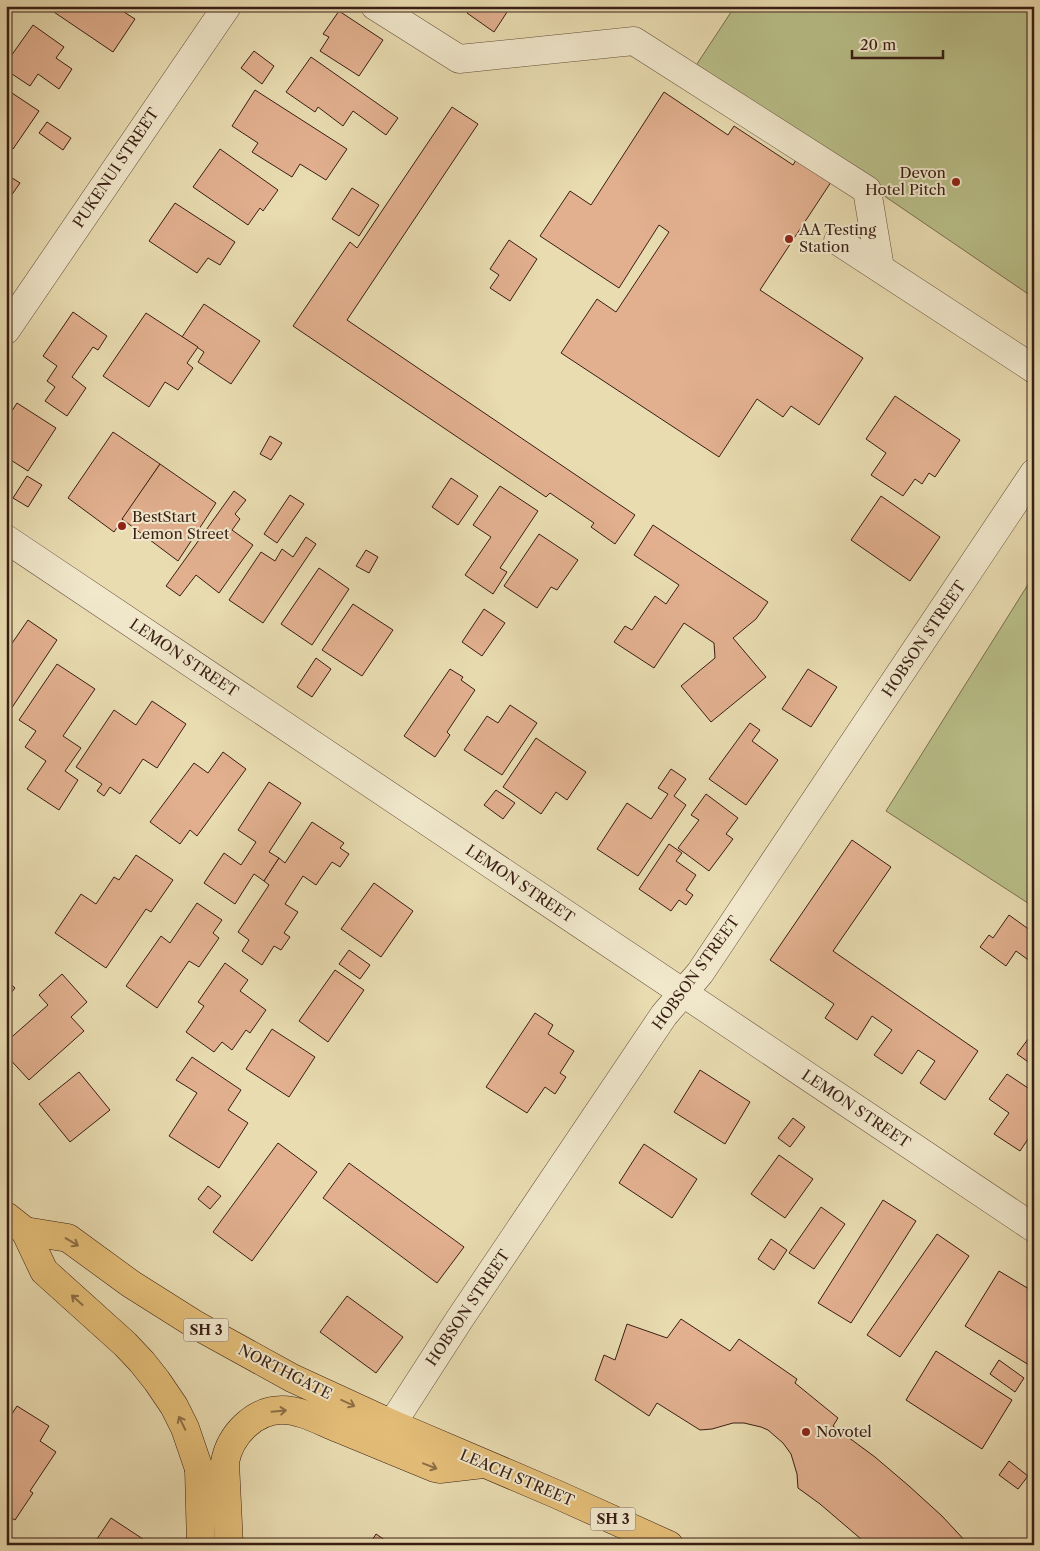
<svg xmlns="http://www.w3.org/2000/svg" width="1040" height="1551" font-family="'Libre Caslon Text',serif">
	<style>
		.green { fill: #b9bf89; stroke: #796e4e }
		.building { fill: #e2b08f; stroke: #391e14 }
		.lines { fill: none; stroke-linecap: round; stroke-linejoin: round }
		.minor-casing { stroke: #654e3b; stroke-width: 29 }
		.highway-casing { stroke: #391e14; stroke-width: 29 }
		.minor { stroke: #f1e8cc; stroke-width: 28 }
		.highway { stroke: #e4be78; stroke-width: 28 }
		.oneway { stroke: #8e6e46 }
		.poi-dot { fill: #8f2418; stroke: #f1e8cc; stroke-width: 2 }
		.labels { text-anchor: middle; stroke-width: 4; stroke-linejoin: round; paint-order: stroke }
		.shield { fill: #f1e8cc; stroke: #705b4b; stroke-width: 1 }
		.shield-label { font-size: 14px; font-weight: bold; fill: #391e14 }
		.street-label { font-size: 15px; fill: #391e14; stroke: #f1e8cc }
		.poi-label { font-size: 15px; fill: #391e14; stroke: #f1e8cc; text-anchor: start }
	</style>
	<rect width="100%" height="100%" fill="#e9dcb1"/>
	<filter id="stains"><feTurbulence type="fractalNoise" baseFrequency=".004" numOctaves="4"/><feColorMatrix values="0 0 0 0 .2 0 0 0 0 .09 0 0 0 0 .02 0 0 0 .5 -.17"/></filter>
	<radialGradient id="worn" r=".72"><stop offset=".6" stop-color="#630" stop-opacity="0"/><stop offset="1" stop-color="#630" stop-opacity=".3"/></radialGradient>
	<!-- green -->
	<g class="green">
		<path d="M735 6H1034V298L695 67Z"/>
		<path d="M1034 575V907L886 811Z"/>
	</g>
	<!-- building -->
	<g class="building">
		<path d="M45 6H127L124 12 135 19 113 52Z"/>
		<path d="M472 6H511L494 32 467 13Z"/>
		<path d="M339 11 383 40 359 76 320 51 329 37 323 34Z"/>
		<path d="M33 25 64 47 56 58 72 69 59 89 38 74 30 86 6 70V63Z"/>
		<path d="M254 51 274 66 262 84 241 68Z"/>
		<path d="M311 57 398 118 386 135 353 111 343 126 318 107 315 112 286 92Z"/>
		<path d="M6 89 39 111 13 149 6 145Z"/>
		<path d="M255 90 347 149 326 180 300 164 292 177 252 152 258 143 232 126Z"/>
		<path d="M664 92 728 135 734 126 793 165 802 150 837 173 760 290 863 358 819 425 791 406 783 417 757 399 719 457 561 353 597 299 616 312 669 232 659 225 619 288 540 236 570 191 591 205Z"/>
		<path d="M452 107 478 124 347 320 635 515 615 544 591 527 594 523 550 493 546 497 293 326 350 242 357 248Z"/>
		<path d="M47 122 71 138 63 150 39 133Z"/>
		<path d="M220 149 278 190 263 211 260 208 248 225 193 187Z"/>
		<path d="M6 174 20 183 6 203Z"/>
		<path d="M352 188 379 205 359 236 332 219Z"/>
		<path d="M175 203 235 242 220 265 208 258 197 273 149 241Z"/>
		<path d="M509 240 537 259 510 301 490 288 499 275 490 269Z"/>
		<path d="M204 304 260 341 231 384 198 362 204 352 182 337Z"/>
		<path d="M73 312 107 336 98 350 93 347 72 377 86 388 67 416 45 401 55 387 47 381 57 366 43 356Z"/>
		<path d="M146 313 198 347 187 363 193 368 178 390 165 382 149 407 103 376Z"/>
		<path d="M895 396 960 440 935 477 929 473 922 484 915 479 903 496 871 475 886 453 866 439Z"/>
		<path d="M17 403 56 428 28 471 6 457V420Z"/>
		<path d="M113 432 160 464 114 532 68 498Z"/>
		<path d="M270 436 282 443 271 460 260 454Z"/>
		<path d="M160 464 216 503 178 561 122 519Z"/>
		<path d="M27 476 42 485 28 507 13 498Z"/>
		<path d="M451 478 478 496 458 525 432 507Z"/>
		<path d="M500 486 538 511 500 568 507 572 493 594 465 575 491 537 473 525Z"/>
		<path d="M234 491 246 500 235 514 240 519 232 530 253 545 219 593 196 575 180 596 166 586Z"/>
		<path d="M290 495 304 504 277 543 264 534Z"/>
		<path d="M881 496 940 537 910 581 851 540Z"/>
		<path d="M653 525 768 602 756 619 733 638 766 677 711 722 681 686 715 658 714 643 684 623 654 668 614 642 625 626 632 630 655 596 666 604 679 585 634 555Z"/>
		<path d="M539 534 578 560 557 590 551 587 537 608 504 586Z"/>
		<path d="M306 537 316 544 263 623 229 600 261 552 275 561 282 549 293 557Z"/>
		<path d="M366 550 378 557 369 573 356 566Z"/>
		<path d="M319 568 349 589 312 645 281 624Z"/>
		<path d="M353 604 393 630 362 676 322 650Z"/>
		<path d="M484 609 505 623 482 656 462 642Z"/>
		<path d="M28 620 57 640 9 712 6 710V652Z"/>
		<path d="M316 658 331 669 312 697 297 687Z"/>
		<path d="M57 664 95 689 63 736 81 748 65 771 78 780 59 810 27 789 46 761 25 747 36 731 19 720Z"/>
		<path d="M450 669 463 677 461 680 475 690 447 732 450 735 435 757 404 736Z"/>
		<path d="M808 669 837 687 811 727 782 709Z"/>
		<path d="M152 701 186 724 157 768 143 759 120 794 110 787 104 796 97 791 102 784 76 767 114 710 136 725Z"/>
		<path d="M510 705 537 723 502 775 464 750 487 716 498 723Z"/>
		<path d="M750 723 760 730 752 741 778 760 746 805 709 779Z"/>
		<path d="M536 738 586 772 567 800 556 792 541 814 503 787Z"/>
		<path d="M223 752 246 769 197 836 190 830 180 844 150 822 194 763 208 773Z"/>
		<path d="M671 769 686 779 674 796 686 805 638 876 597 849 627 803 651 819 668 794 658 788Z"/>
		<path d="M269 782 301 803 269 852 279 858 264 881 254 874 235 904 204 883 224 853 241 865 256 842 238 830Z"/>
		<path d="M496 790 515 803 503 819 484 805Z"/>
		<path d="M706 794 738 818 726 834 733 839 709 871 678 848 699 820 691 815Z"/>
		<path d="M312 822 344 843 340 848 349 854 340 867 332 862 316 885 303 876 285 904 298 912 284 933 290 937 281 950 274 946 262 965 242 951 249 940 238 932 269 885 264 881 279 858 285 863Z"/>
		<path d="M852 840 891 867 833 951 978 1051 945 1100 920 1083 935 1061 918 1050 902 1074 874 1055 892 1030 872 1016 857 1040 825 1018 834 1004 770 960Z"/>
		<path d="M669 844 682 853 676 861 696 875 686 890 693 895 686 905 679 900 671 911 639 889Z"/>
		<path d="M136 855 173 880 151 912 146 909 106 968 55 933 81 894 96 904 114 877 119 880Z"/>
		<path d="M374 883 413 911 381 957 341 929Z"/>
		<path d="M197 903 222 920 213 933 219 938 199 967 189 961 157 1008 126 986 161 936 170 943Z"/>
		<path d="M1009 915 1034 933V964L1016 951 1006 966 980 947 989 935 993 938Z"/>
		<path d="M349 950 370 965 360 979 339 964Z"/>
		<path d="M225 963 248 980 240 991 266 1010 250 1033 246 1030 232 1050 222 1042 214 1052 186 1032 204 1006 198 1002Z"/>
		<path d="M335 970 364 990 328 1042 299 1021Z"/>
		<path d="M62 974 87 1002 71 1017 84 1031 29 1080 6 1055V1042L48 1005 39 995Z"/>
		<path d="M6 980 15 988 6 999Z"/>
		<path d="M535 1013 553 1025 548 1034 574 1051 560 1073 566 1077 555 1094 545 1087 527 1113 486 1087Z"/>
		<path d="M272 1029 315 1057 289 1097 246 1069Z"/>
		<path d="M1034 1031V1066L1017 1054Z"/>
		<path d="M192 1057 241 1090 228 1110 248 1123 219 1168 169 1136 197 1093 176 1080Z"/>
		<path d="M700 1070 750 1102 725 1144 674 1112Z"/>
		<path d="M79 1072 110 1110 70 1142 39 1104Z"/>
		<path d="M1007 1074 1034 1092V1130L1020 1151 994 1134 1009 1113 989 1099Z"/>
		<path d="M793 1118 805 1127 790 1147 778 1138Z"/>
		<path d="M278 1143 317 1172 252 1261 213 1232Z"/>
		<path d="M644 1144 697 1179 672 1218 619 1183Z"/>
		<path d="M779 1155 813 1179 785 1218 751 1194Z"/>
		<path d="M349 1163 464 1247 437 1283 323 1198Z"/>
		<path d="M208 1186 221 1196 210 1209 198 1199Z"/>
		<path d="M883 1200 916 1221 851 1323 818 1303Z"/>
		<path d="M821 1207 845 1224 814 1269 789 1253Z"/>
		<path d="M937 1234 969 1256 900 1357 867 1335Z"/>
		<path d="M771 1239 787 1250 774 1270 758 1259Z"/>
		<path d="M999 1271 1034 1292V1368L965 1326Z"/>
		<path d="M347 1296 403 1337 376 1373 320 1332Z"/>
		<path d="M681 1319 730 1351 739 1339 797 1379 795 1383 838 1418 833 1426 875 1457 909 1486 942 1516 969 1545H868L820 1504 798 1488 797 1474 791 1454 783 1443 768 1430 761 1427 744 1423H733L712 1429 700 1430 657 1403 649 1416 595 1380 604 1355 615 1360 627 1324 667 1338Z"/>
		<path d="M936 1351 1012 1400 982 1449 906 1400Z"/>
		<path d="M999 1360 1024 1378 1015 1392 990 1374Z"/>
		<path d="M17 1406 49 1426 40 1441 56 1452 30 1491 33 1493 15 1520 6 1515V1423Z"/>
		<path d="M1009 1461 1028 1476 1018 1489 999 1475Z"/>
		<path d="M111 1518 149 1543 148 1545H93Z"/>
		<path d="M376 1534 392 1545H369Z"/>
	</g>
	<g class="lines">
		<defs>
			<g id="minor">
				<path d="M375 6 459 59 634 41 867 190 880 268"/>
				<path d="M838 241 1034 369"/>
				<path d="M6 330 227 6"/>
				<path d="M6 539 1034 1228"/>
				<path d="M392 1424 459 1320 664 1015 700 973 1034 473"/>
			</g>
			<g id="highway">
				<path d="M6 1216 25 1231 44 1271 125 1344 142 1362 157 1381 174 1406 185 1428 199 1469 226 1513"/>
				<path d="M25 1231 68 1238 131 1284 196 1325 292 1378 392 1424 556 1494 669 1545"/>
				<path d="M199 1470 201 1545"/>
				<path d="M229 1545 225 1462C230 1435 254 1410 282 1410 302 1410 322 1422 340 1429 372 1442 403 1455 435 1468L440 1469 483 1464"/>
			</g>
		</defs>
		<!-- minor casing -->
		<use href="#minor" class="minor-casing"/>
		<!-- highway casing -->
		<use href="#highway" class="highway-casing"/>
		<!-- minor -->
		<use href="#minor" class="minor"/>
		<!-- highway -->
		<use href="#highway" class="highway"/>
	</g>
	<!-- one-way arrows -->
	<defs><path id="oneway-shaft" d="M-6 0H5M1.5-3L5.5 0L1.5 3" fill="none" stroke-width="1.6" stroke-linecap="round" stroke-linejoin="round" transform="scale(1.25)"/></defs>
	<g class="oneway">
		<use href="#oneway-shaft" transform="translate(72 1242) rotate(31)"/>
		<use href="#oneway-shaft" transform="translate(77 1300) rotate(-138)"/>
		<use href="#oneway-shaft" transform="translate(348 1403) rotate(25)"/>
		<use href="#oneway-shaft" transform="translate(279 1411) rotate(-5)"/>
		<use href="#oneway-shaft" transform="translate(182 1423) rotate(-116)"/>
		<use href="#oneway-shaft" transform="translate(430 1466) rotate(21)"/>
	</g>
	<!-- markers -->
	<g class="poi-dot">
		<circle cx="956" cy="182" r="5"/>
		<circle cx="789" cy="239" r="5"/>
		<circle cx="122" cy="526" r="5"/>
		<circle cx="806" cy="1432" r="5"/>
	</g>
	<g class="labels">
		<!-- shield labels -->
		<g class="shield">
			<rect x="183.5" y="1318.5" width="45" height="23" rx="4"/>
			<rect x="590.5" y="1507.5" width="45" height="23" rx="4"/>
		</g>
		<g class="shield-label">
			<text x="206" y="1335">SH 3</text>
			<text x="613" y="1524">SH 3</text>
		</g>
		<!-- street labels -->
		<g class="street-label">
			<text transform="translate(116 168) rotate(-56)" y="5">PUKENUI STREET</text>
			<text transform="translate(924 639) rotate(-56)" y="5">HOBSON STREET</text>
			<text transform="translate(184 658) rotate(34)" y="5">LEMON STREET</text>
			<text transform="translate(520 884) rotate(34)" y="5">LEMON STREET</text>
			<text transform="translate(696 973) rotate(-54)" y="5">HOBSON STREET</text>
			<text transform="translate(856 1109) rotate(34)" y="5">LEMON STREET</text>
			<text transform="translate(468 1308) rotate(-56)" y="5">HOBSON STREET</text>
			<text transform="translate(285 1372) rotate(27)" y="5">NORTHGATE</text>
			<text transform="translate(517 1478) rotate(23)" y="5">LEACH STREET</text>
		</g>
		<!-- poi labels -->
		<g class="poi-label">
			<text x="946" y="178" text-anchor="end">Devon<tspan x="946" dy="17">Hotel Pitch</tspan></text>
			<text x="799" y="235">AA Testing<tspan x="799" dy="17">Station</tspan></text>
			<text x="132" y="522">BestStart<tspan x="132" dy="17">Lemon Street</tspan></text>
			<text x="816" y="1437">Novotel</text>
		</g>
	</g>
	<!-- margin -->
	<rect width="1040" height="1551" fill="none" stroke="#e9dcb1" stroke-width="25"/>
	<rect x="8" y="8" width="1025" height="1536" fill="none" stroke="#391e14" stroke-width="2.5"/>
	<rect x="12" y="12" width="1015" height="1526" fill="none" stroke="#391e14"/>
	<!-- scale -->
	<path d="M852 50v8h91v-8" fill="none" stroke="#391e14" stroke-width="2.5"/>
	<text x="860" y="50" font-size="15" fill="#391e14" stroke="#f1e8cc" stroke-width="4" paint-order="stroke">20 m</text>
	<rect width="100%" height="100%" filter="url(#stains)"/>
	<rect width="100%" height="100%" fill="url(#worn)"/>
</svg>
